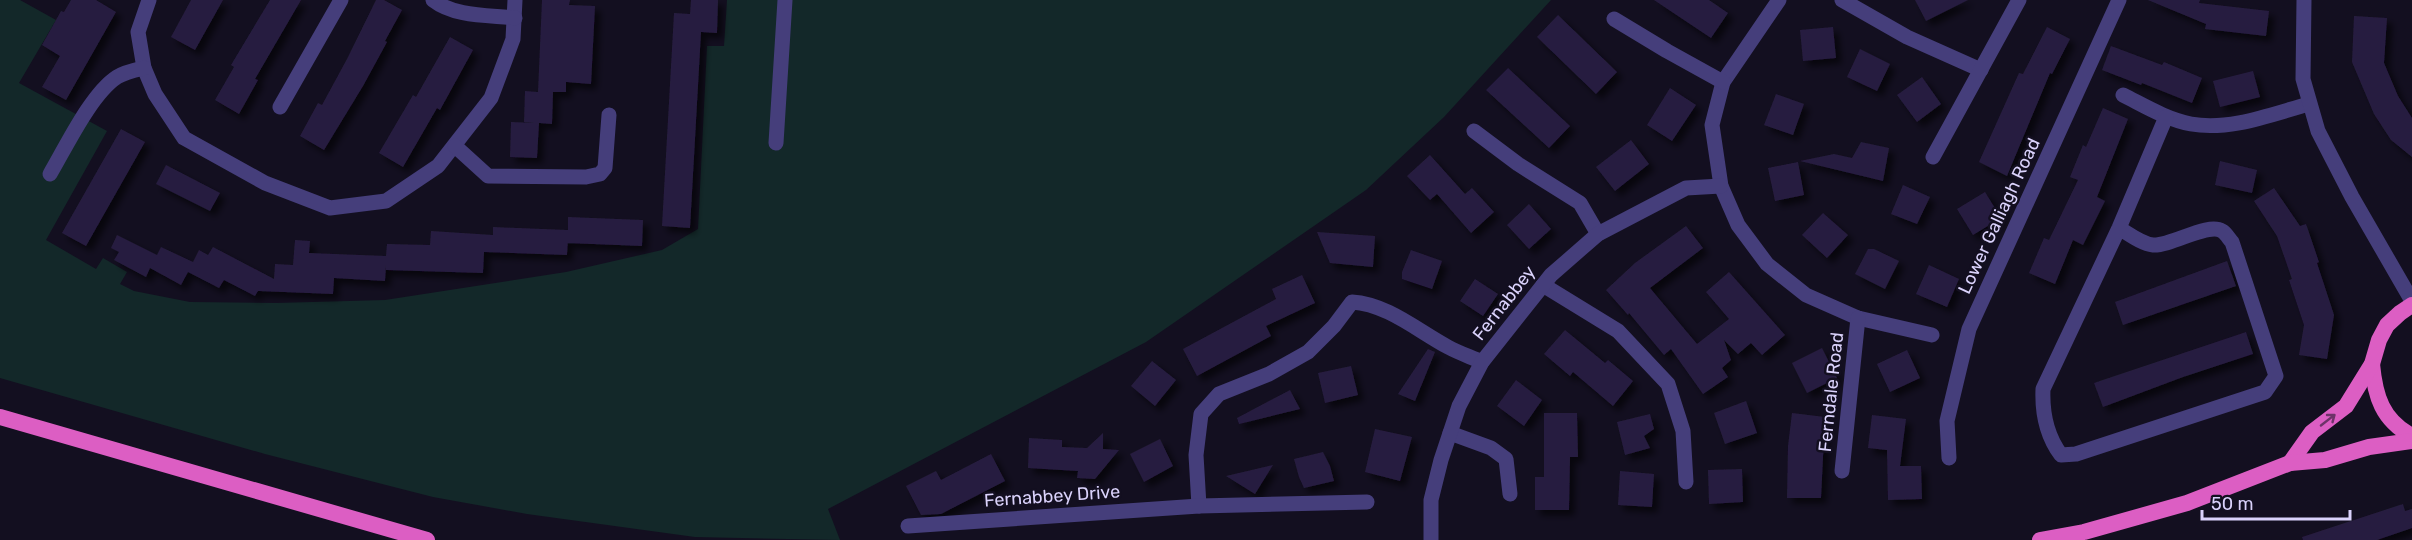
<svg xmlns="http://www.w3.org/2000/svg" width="2412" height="540" font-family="Rubik,sans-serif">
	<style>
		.green { fill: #132829 }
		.building { fill: #271d3f; filter: url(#shadow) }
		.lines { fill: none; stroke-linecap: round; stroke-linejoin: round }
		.minor { stroke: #453e7b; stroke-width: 15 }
		.tertiary { stroke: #453e7b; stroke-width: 15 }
		.trunk { stroke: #dc5ec3; stroke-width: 16 }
		.oneway { stroke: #6d3369 }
		.labels { text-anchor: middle; stroke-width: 5; stroke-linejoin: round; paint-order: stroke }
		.street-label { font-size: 18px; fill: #dad2fb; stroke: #130f20 }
	</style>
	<defs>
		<filter id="shadow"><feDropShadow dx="5.5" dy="5.5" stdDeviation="3" flood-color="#0009"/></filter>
	</defs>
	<rect width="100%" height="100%" fill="#130f20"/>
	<!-- green -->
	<path class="green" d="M0 0H20L56 20 19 83 107 131 46 240 96 269 103 258 127 272 120 284 134 291 190 302 276 303 385 300 566 272 662 250 698 229 707 46H724L727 0H1551L1444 117 1366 190 1146 342 828 509 840 540 695 537 527 514 433 497 265 454 0 378Z"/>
	<!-- building -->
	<g class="building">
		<path d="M71 0H96L116 12 66 100 42 87 60 56 42 45 61 11 64 12Z"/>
		<path d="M191 0H223L195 50 171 37Z"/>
		<path d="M270 0H301L255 79 258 80 239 114 215 100 234 67 231 65Z"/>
		<path d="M376 0H384L402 10 385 41 387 42 363 86 324 150 300 136 318 103 322 105 347 59Z"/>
		<path d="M542 0H570L569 5 595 6 591 84 566 82V92H553L552 124 539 123 537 158 510 157 511 122 535 123 524 122 525 91 538 92Z"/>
		<path d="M691 0H718L717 33 701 32 690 228 662 226 674 13 690 14Z"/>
		<path d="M1654 0H1709L1728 13 1711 38Z"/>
		<path d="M1915 0H1968L1926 21Z"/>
		<path d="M2148 0H2200L2199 3 2269 11 2266 36 2205 29 2206 24Z"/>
		<path d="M1558 15 1617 72 1596 94 1537 37Z"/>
		<path d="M2354 16 2387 18 2384 63 2398 96 2412 118V157L2391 140 2374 114 2352 62Z"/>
		<path d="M1833 27 1836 58 1803 61 1800 30Z"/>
		<path d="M2047 27 2070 39 2052 74 2050 73 2007 176 1979 162 2019 73 2023 74Z"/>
		<path d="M450 37 473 50 440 110 437 108 403 167 379 153 413 95 416 97Z"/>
		<path d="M2111 46 2162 65 2164 62 2202 78 2192 103 2142 83 2141 85 2102 70Z"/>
		<path d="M1860 49 1890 64 1877 91 1847 77Z"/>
		<path d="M1508 68 1570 126 1549 148 1486 90Z"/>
		<path d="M2253 71 2260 97 2220 107 2213 81Z"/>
		<path d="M1922 77 1941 104 1917 122 1897 95Z"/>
		<path d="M1670 88 1696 105 1672 141 1647 125Z"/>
		<path d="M1776 94 1804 104 1793 135 1764 125Z"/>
		<path d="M2103 108 2128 119 2097 197 2105 201 2083 245 2073 240 2055 284 2029 273 2044 238 2049 240 2078 180 2070 177 2083 145 2086 147Z"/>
		<path d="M121 129 145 142 86 246 62 233Z"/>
		<path d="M1631 140 1649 164 1615 191 1596 167Z"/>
		<path d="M1861 142 1889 148 1883 181 1800 161 1834 154 1852 158Z"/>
		<path d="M1430 155 1465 194 1472 188 1494 212 1471 233 1437 194 1430 200 1407 176Z"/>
		<path d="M2220 161 2257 170 2252 193 2215 185Z"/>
		<path d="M1798 162 1804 195 1775 201 1768 168Z"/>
		<path d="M166 165 220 193 210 211 156 184Z"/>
		<path d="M1903 185 1930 197 1917 224 1891 214Z"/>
		<path d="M2274 188 2300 226 2306 224 2319 262 2317 263 2334 315 2327 359 2299 355 2304 325 2289 280 2292 279 2277 236 2254 201Z"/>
		<path d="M1985 192 2001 218 1973 235 1957 209Z"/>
		<path d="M1529 204 1551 229 1529 249 1507 225Z"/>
		<path d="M1823 213 1848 235 1827 258 1802 235Z"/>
		<path d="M568 217 643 220 642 246 567 243 568 237 567 255 484 252 483 273 386 270V265L385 281 334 278 333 294 258 291 255 296 224 280 219 288 188 272 181 285 150 268 146 277 114 260 119 252 111 248 117 235 157 255 161 247 193 262 199 250 208 255 213 247 274 279 275 264 293 265 295 240 310 241 309 253 386 256 387 244 430 245 431 231 493 235V227L568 230Z"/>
		<path d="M1686 226 1703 248 1650 288 1697 344 1729 319 1706 292 1729 272 1785 335 1762 355 1751 343 1738 354 1724 340 1731 360 1722 368 1728 377 1703 394 1671 349 1664 355 1629 313 1628 315 1606 290 1635 263Z"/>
		<path d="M1317 232 1375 236 1373 267 1330 263Z"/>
		<path d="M1868 249H1874L1899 261 1885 289 1855 274Z"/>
		<path d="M1411 250 1442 261 1432 289 1402 279V272Z"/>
		<path d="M2227 261 2236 286 2123 325 2115 302Z"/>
		<path d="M1929 265 1959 279 1947 307 1916 294Z"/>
		<path d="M1302 275 1315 303 1266 326 1271 336 1197 376 1183 349 1276 299 1272 289Z"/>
		<path d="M1475 279 1498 294 1483 316 1460 301Z"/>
		<path d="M1565 330 1605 363 1608 360 1633 381 1613 406 1573 372 1570 376 1544 354Z"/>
		<path d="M2246 332 2253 354 2183 377 2103 407 2094 383Z"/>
		<path d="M1822 348 1837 378 1807 393 1792 363Z"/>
		<path d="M1428 349 1435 352 1415 401 1398 394Z"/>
		<path d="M1907 350 1920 378 1890 392 1877 364Z"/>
		<path d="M1152 361 1176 380 1155 406 1131 386Z"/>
		<path d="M1351 366 1358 395 1325 403 1318 373Z"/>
		<path d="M1516 380 1542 400 1524 426 1497 406Z"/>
		<path d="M1290 390 1300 409 1239 424 1237 418Z"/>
		<path d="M1746 401 1757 433 1725 444 1714 413Z"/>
		<path d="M1544 413H1577L1578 457H1570L1569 510H1535V477H1544Z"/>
		<path d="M1792 413 1825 417 1821 498H1787L1788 446Z"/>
		<path d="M1650 414 1654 429 1644 436 1650 448 1625 455 1617 422Z"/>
		<path d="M1872 415 1906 419 1900 466H1921L1922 499 1888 500 1887 450 1868 448Z"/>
		<path d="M1375 429 1412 437 1400 481 1365 472Z"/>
		<path d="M1103 433V449L1119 450 1095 479 1077 478 1078 471 1028 468 1029 438 1062 440V447L1087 448Z"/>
		<path d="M1160 439 1173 466 1144 482 1130 454Z"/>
		<path d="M1323 452 1330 466 1334 481 1304 488 1299 477 1294 459Z"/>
		<path d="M991 454 1005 481 941 514 921 515 906 486 936 471 941 480Z"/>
		<path d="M1273 465 1255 494 1226 476Z"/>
		<path d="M1742 469 1743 502 1709 504 1708 470Z"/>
		<path d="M1620 471 1654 474 1652 507 1618 505Z"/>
		<path d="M2403 504 2405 511 2412 509V528L2377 540H2303L2302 537Z"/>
	</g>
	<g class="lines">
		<!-- minor -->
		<g class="minor">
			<path d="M149 0 138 32 144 68 155 94 184 138 265 183 330 208 386 201 438 166 491 98 513 39 515 0"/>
			<path d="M433 0C455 17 488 15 515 18"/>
			<path d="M1779 0 1723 82 1712 125 1721 186 1738 225 1767 264 1806 295 1858 318 1932 335"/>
			<path d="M1842 0 1907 37 1981 70"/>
			<path d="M1614 19 1667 51 1723 82"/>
			<path d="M2123 95C2145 106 2166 119 2191 124 2230 131 2272 114 2309 104"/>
			<path d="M280 107 341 0"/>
			<path d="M1474 131 1518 164 1580 203 1598 234"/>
			<path d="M776 143 785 0"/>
			<path d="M455 146 488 176 586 177 600 174 605 168 609 115"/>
			<path d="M1933 157 2019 0"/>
			<path d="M50 174C66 147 91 94 117 77 125 72 135 70 144 68"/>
			<path d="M2119 228C2129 234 2142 244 2153 245 2172 246 2208 222 2222 231 2226 233 2229 239 2232 242L2276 376 2265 392 2076 454 2061 455C2046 435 2042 413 2043 389L2119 228 2166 117"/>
			<path d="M1543 285 1618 331 1668 384 1683 431 1686 482"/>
			<path d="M1450 433 1491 448 1506 459 1510 494"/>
			<path d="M1949 458 1947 421 1969 329 2119 0"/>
			<path d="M1842 471 1858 318"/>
			<path d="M1199 506 1196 455 1201 414 1219 394 1269 374 1308 352 1334 326 1352 302C1387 304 1418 331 1448 347 1459 353 1471 357 1482 362"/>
			<path d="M908 526 1199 506 1367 502"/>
			<path d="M1431 540V500L1441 460 1459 406 1482 362 1551 275 1598 234 1686 188 1721 186"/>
		</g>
		<!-- tertiary -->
		<path class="tertiary" d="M2304 0 2303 79 2318 131 2352 197 2412 301"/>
		<!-- trunk -->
		<g class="trunk">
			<path d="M2372 364C2375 396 2382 420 2412 436"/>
			<path d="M0 417 427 540"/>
			<path d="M2290 463 2312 432 2346 406 2372 364 2379 340 2387 325 2400 313 2412 305"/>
			<path d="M2040 540 2084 532 2187 503 2290 463 2325 460 2369 447 2412 441"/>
		</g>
	</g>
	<!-- one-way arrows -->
	<defs><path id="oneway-shaft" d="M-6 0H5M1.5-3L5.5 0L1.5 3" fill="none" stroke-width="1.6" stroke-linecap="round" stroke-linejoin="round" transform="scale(1.5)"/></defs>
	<use class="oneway" href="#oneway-shaft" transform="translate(2328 420) rotate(-38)"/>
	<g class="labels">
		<!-- street labels -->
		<g class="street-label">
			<text transform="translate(1999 216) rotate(-65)" y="6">Lower Galliagh Road</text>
			<text transform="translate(1504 303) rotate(-52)" y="6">Fernabbey</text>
			<text transform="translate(1831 392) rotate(-84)" y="6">Ferndale Road</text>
			<text transform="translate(1052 496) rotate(-4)" y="6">Fernabbey Drive</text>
		</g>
	</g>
	<!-- scale -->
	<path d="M2202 510v9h148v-9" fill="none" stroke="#dad2fb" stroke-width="3"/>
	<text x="2211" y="510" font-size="18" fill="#dad2fb" stroke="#130f20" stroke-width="4.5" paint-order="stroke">50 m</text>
</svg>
